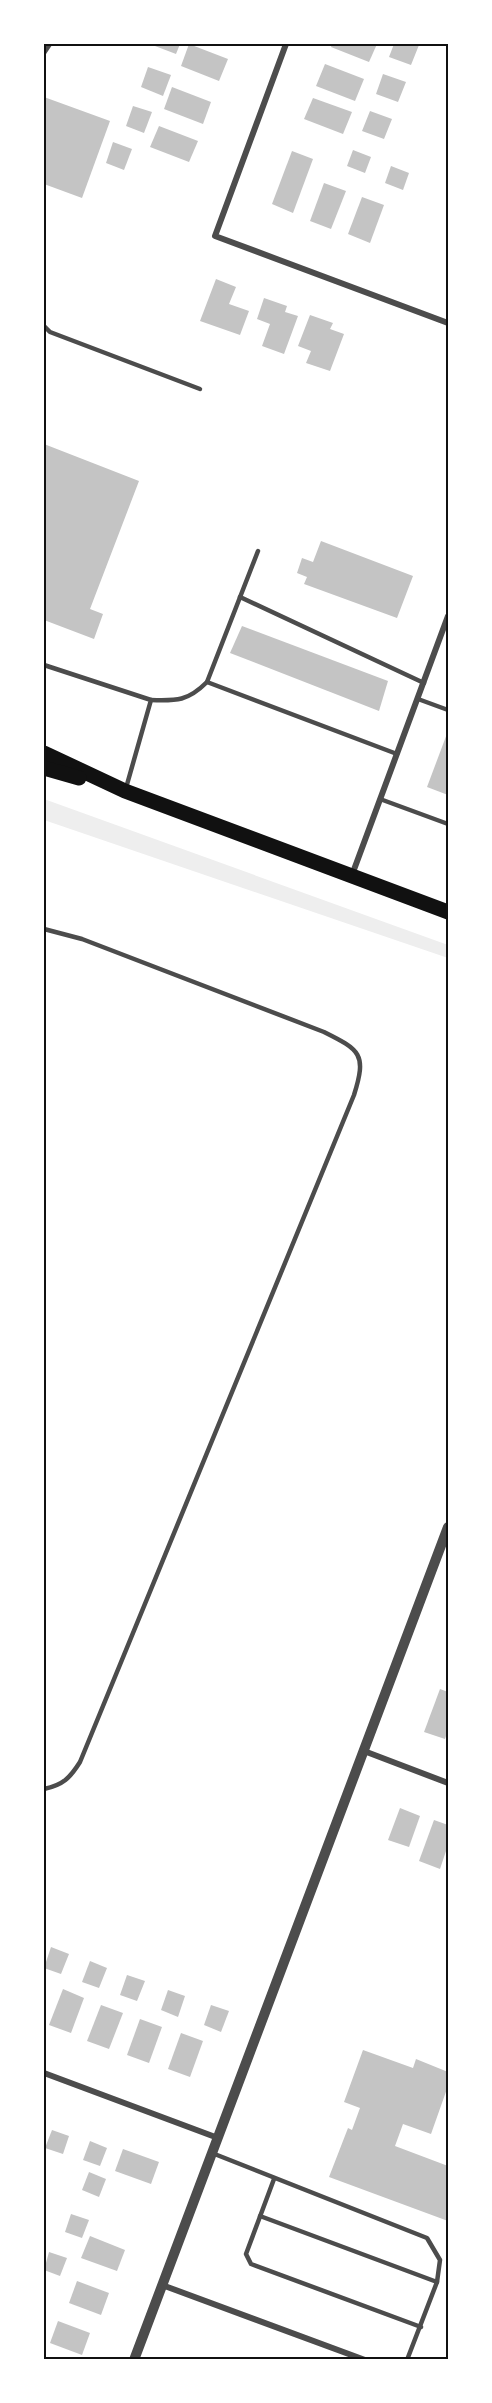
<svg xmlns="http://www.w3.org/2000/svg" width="492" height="2403" font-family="'Space Grotesk',sans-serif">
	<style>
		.green { fill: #eee }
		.building { fill: #c4c4c4 }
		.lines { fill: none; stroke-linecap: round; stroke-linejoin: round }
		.service { stroke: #4c4c4c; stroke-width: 4.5 }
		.minor { stroke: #4c4c4c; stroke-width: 6 }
		.tertiary { stroke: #4c4c4c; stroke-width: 10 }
		.primary { stroke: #111; stroke-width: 15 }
		.neatline { fill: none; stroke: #111; stroke-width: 2 }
	</style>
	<rect width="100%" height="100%" fill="#fff"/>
	<!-- green -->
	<path class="green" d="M44 799 448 945V958L44 820Z"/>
	<!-- building -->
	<g class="building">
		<path d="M155 44H180L176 54 155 46Z"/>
		<path d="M189 44 228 59 219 81 181 66Z"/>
		<path d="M332 44H377L369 62 331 47Z"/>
		<path d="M394 44 419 45 411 65 389 57Z"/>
		<path d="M325 64 364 79 355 101 316 86Z"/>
		<path d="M148 67 171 75 163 96 141 87Z"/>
		<path d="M383 74 406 82 398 102 376 94Z"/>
		<path d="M172 87 211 102 203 124 164 109Z"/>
		<path d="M44 97 110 121 82 198 44 184Z"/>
		<path d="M313 98 352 112 343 134 304 119Z"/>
		<path d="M133 106 152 112 144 133 126 126Z"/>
		<path d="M370 111 392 119 384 139 362 131Z"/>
		<path d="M159 126 198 141 189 162 150 147Z"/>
		<path d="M113 142 132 149 124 170 106 163Z"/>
		<path d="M353 150 371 157 365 173 347 166Z"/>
		<path d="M292 151 313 159 293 213 272 204Z"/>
		<path d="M391 166 409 173 403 190 385 183Z"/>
		<path d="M324 183 346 191 331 229 310 221Z"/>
		<path d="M362 197 384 205 370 243 348 234Z"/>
		<path d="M216 279 236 287 229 304 249 311 240 335 200 321Z"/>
		<path d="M264 298 287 306 285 312 298 316 284 354 262 346 270 324 257 319Z"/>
		<path d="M310 315 333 323 330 329 344 334 330 371 306 363 311 351 298 346Z"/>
		<path d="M44 444 139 481 90 609 103 614 94 639 44 620Z"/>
		<path d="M321 541 413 576 397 618 304 584 307 577 297 573 302 558 313 562Z"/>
		<path d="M242 626 388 681 379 711 230 653Z"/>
		<path d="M448 731V795L427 787Z"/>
		<path d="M440 1689 448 1692V1730L445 1739 424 1732Z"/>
		<path d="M400 1808 420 1816 409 1847 388 1840Z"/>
		<path d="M434 1820 448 1825V1845L440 1869 419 1861Z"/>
		<path d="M51 1947 69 1954 61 1974 44 1968Z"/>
		<path d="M90 1961 107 1968 99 1988 82 1982Z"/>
		<path d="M127 1975 145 1981 137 2001 120 1995Z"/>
		<path d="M63 1989 84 1998 71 2033 49 2025Z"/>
		<path d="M168 1990 185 1996 178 2017 161 2010Z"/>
		<path d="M101 2005 123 2013 109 2049 87 2041Z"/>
		<path d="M211 2005 229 2011 221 2032 204 2025Z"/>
		<path d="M140 2019 162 2027 149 2063 127 2055Z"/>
		<path d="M181 2033 203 2041 190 2077 168 2069Z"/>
		<path d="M363 2050 413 2068 416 2059 448 2072V2086L431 2134 403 2124 395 2146 448 2166V2221L329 2177 348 2128 352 2130 360 2108 344 2102Z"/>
		<path d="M52 2130 69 2136 63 2154 45 2148Z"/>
		<path d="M90 2141 107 2148 100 2166 83 2160Z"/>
		<path d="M123 2149 159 2162 151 2184 115 2171Z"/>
		<path d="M89 2172 106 2179 99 2197 82 2190Z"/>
		<path d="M71 2214 89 2220 82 2238 65 2232Z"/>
		<path d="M90 2236 125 2250 117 2271 81 2258Z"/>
		<path d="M49 2252 67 2258 60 2276 44 2270Z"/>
		<path d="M77 2281 109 2293 101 2315 69 2303Z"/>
		<path d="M58 2321 90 2333 82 2355 50 2343Z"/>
	</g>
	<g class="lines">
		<!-- service -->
		<g class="service">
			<path d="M44 53 50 44"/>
			<path d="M44 326 50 332 200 389"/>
			<path d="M240 597 424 683"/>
			<path d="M44 665 151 700 126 788"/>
			<path d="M207 682 397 754"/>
			<path d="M418 699 448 710"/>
			<path d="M151 700C177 701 188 701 207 682L258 551"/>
			<path d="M380 799 448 824"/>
			<path d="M44 929 82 939 324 1032C360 1050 367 1054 354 1095L80 1762C70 1778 63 1785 44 1789"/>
			<path d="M212 2153 427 2238 440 2260 437 2282 407 2360"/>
			<path d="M274 2179 246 2254 251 2264 421 2327"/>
			<path d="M260 2216 437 2282"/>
		</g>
		<!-- minor -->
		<g class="minor">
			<path d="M286 44 215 236 448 323"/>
			<path d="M352 875 448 616"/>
			<path d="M364 1751 448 1783"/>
			<path d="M44 2073 218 2138"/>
			<path d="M162 2285 365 2360"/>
		</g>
		<!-- tertiary -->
		<path class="tertiary" d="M134 2360 448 1527"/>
		<!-- primary -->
		<g class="primary">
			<path d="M44 753 125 791 448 912"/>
			<path d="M44 768 79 778"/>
		</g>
	</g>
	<!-- border -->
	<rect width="492" height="2403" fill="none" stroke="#ffffff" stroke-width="90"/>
	<rect x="45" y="45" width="402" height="2313" class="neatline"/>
</svg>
